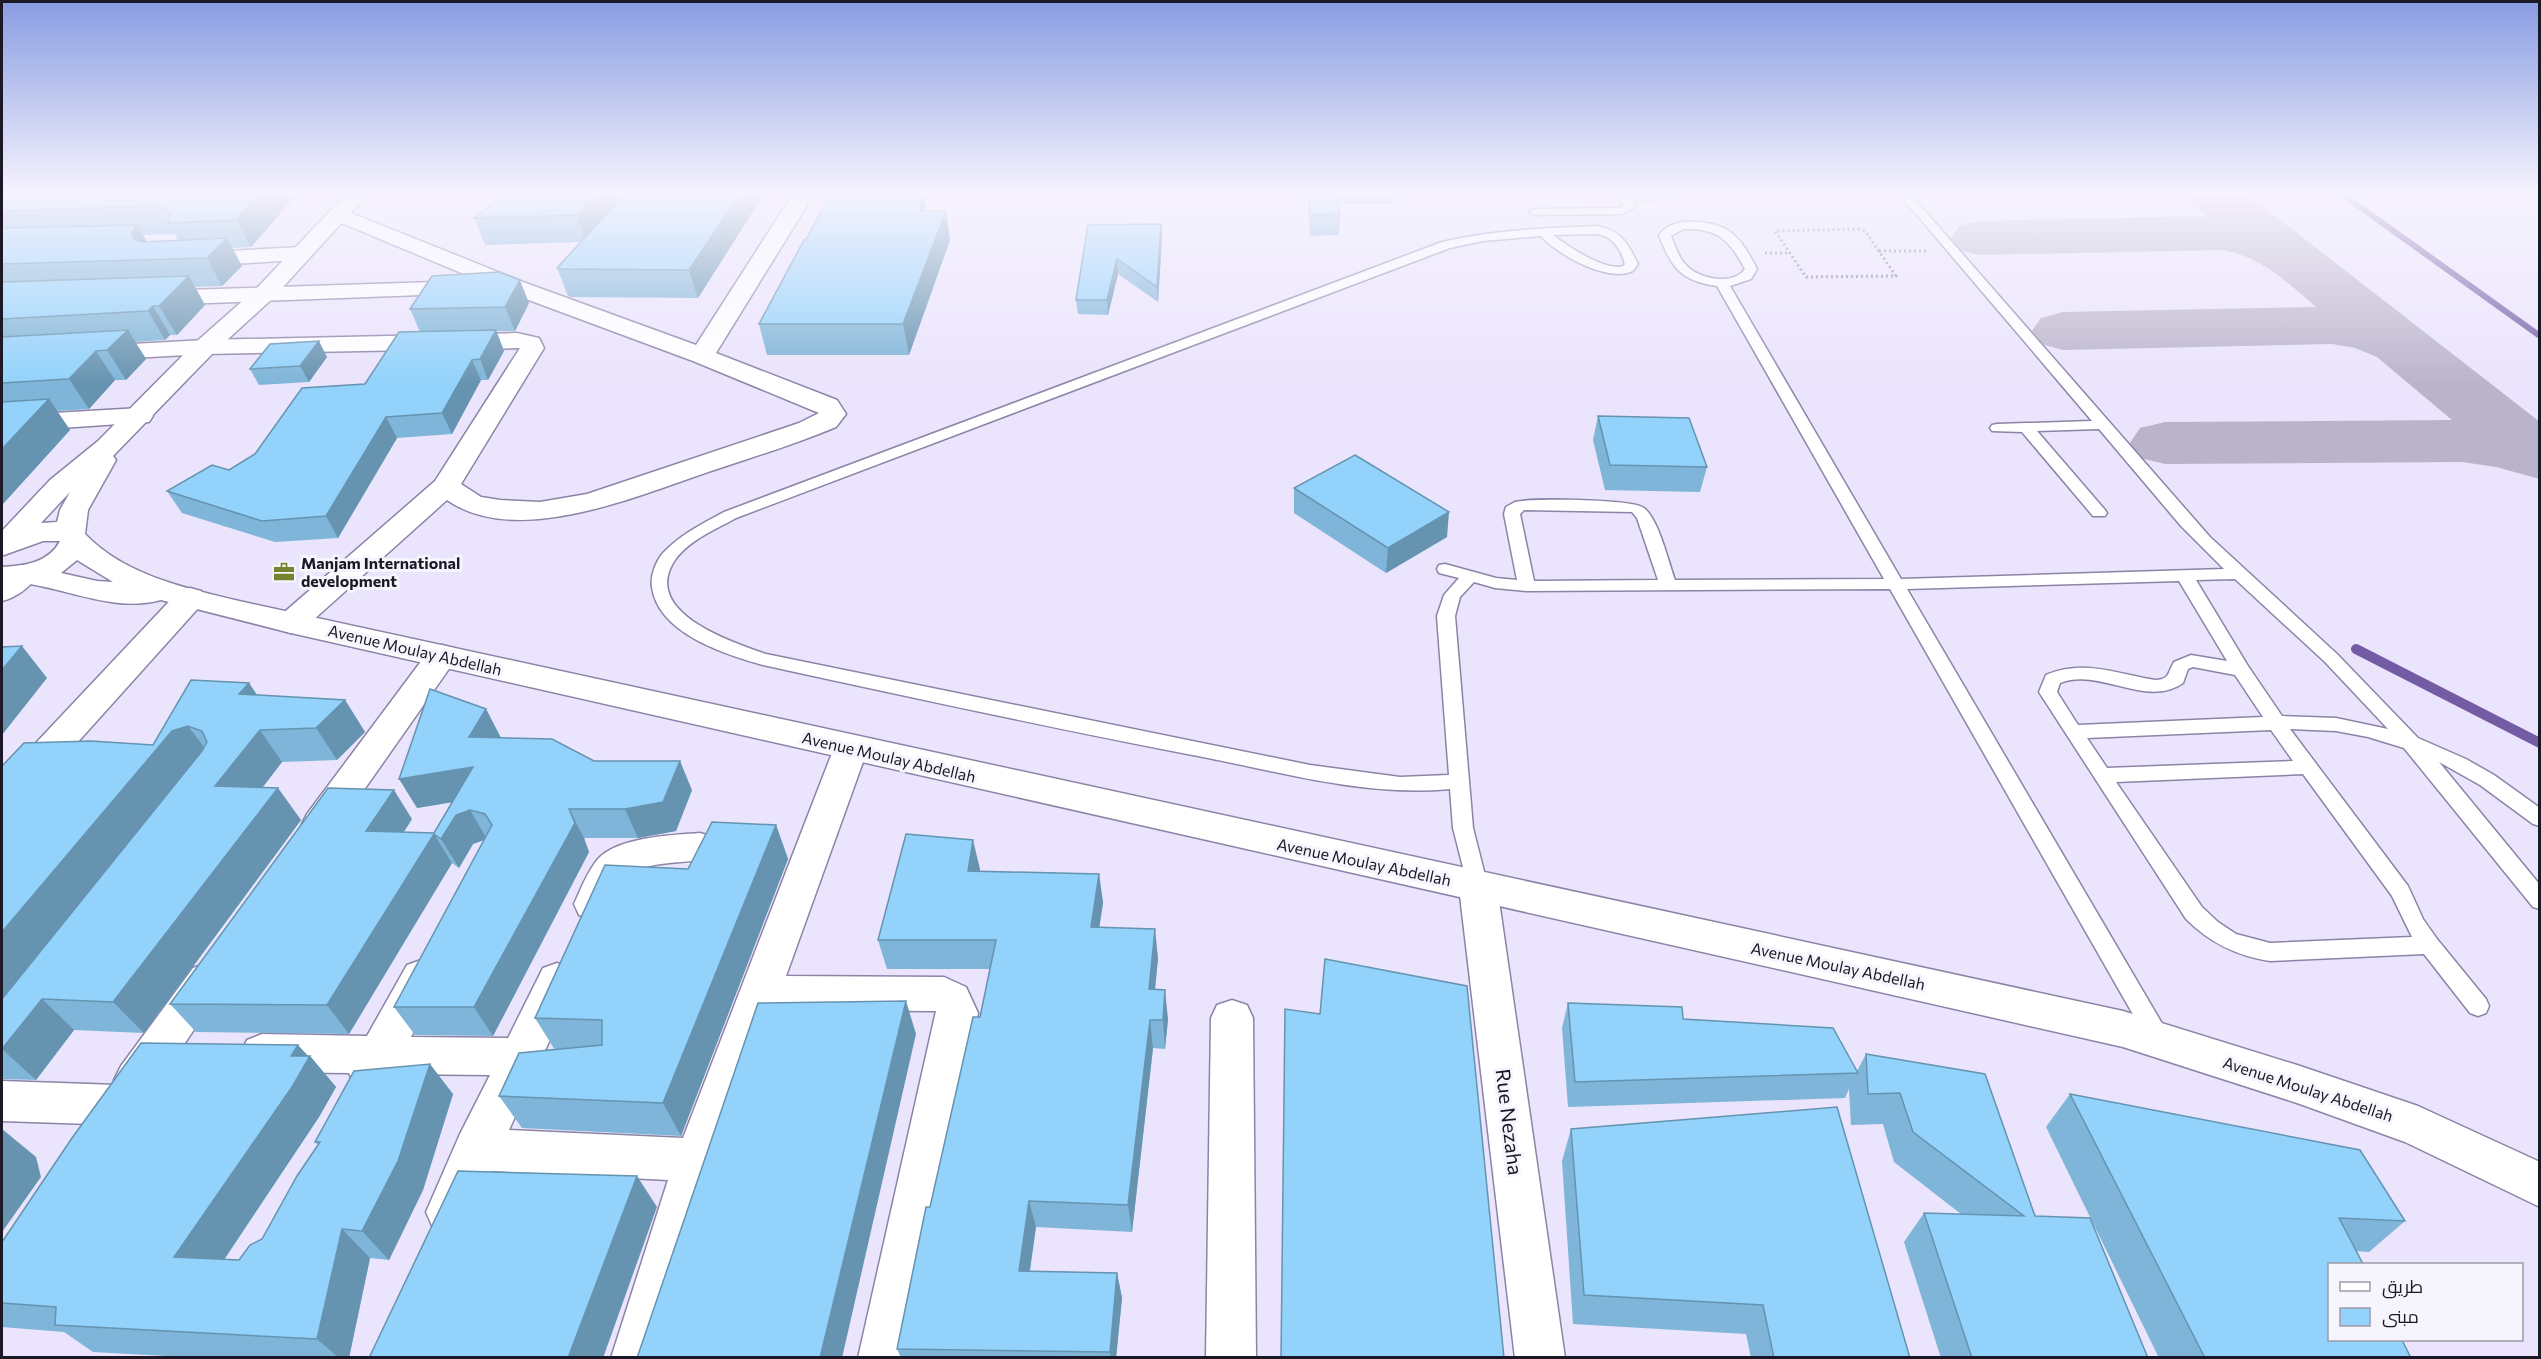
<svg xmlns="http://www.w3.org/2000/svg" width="2541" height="1359" font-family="Commissioner,Cairo,sans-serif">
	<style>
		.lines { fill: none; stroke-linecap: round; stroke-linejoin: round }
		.stream-far2 { stroke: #745ca4; stroke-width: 6 }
		.stream-far1 { stroke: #745ca4; stroke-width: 8 }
		.stream { stroke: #745ca4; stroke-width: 10 }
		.taxiway { fill: #bab4ca; fill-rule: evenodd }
		.service-casing { stroke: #8d83a7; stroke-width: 3 }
		.minor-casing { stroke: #8d83a7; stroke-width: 3 }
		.tertiary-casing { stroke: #8d83a7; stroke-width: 3 }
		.primary-casing { stroke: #8d83a7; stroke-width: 3 }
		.path { stroke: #7d788b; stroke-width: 3; stroke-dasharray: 2 3; stroke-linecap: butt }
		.service { fill: #fff; fill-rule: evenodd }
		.minor { fill: #fff; fill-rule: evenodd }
		.tertiary { fill: #fff; fill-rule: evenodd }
		.primary { fill: #fff; fill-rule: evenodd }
		.wall { fill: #7eb5d8; fill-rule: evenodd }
		.shaded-wall { fill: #6693b0 }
		.building { fill: #92d2fb; stroke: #6693b0; stroke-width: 1.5 }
		.labels { text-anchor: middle; stroke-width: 6; stroke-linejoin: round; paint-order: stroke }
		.poi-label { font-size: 16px; font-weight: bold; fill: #1c1826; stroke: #f6f4fc; text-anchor: start }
		.street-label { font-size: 16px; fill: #1c1826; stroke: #f6f4fc }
		.near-street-label { font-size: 20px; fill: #1c1826; stroke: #f6f4fc }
	</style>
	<rect width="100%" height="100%" fill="#eae4fc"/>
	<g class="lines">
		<!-- stream-far2 -->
		<path class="stream-far2" d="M2342 194 2540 336"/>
		<!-- stream-far1 -->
		<path class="stream-far1" d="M2356 649 2358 650"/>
		<!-- stream -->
		<path class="stream" d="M2356 649 2540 743"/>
		<!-- taxiway -->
		<path class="taxiway" d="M2186 194H2247L2540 422V479L2496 467 2462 462 2165 464 2140 458 2130 443 2140 428 2165 422 2452 420 2377 357 2355 348 2332 344 2063 350 2041 344 2032 331 2041 318 2063 312 2316 307C2287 282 2262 257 2223 250L1979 255 1959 250 1951 238 1959 226 1979 221 2207 216 2194 205Z"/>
		<defs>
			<g id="service">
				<path d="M1618 194 1681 196 1675 199 1632 201 1635 207 1622 214 1535 215 1529 212 1535 209 1620 208 1623 206Z"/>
				<path d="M1899 194H1910L2210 537 2337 654 2418 738 2466 759 2494 775 2540 808V826L2533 824 2480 785 2439 762 2540 885V909L2533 907 2404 748 2368 737 2336 731 2290 729 2408 886 2423 919 2437 939 2486 999 2489 1006 2486 1013 2478 1016 2470 1013 2424 954 2270 961C2237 956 2210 943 2186 919L2039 692 2046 675C2085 659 2116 674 2155 680 2171 679 2167 673 2174 662L2191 655 2227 661 2179 581 1907 589 2167 1032 2170 1039 2167 1046 2159 1049 2151 1046 1890 589 1527 591 1495 588 1474 582 1460 597 1455 616 1473 828 1488 887 1485 893 1478 895 1471 893 1468 887 1453 828 1450 789C1366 797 1285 773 1203 757 1056 729 910 697 763 665 724 654 658 633 652 587 650 576 656 561 663 553 681 534 702 524 724 512L1442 242C1493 230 1545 228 1597 226 1621 230 1628 244 1638 264L1633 271C1608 283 1558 255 1541 236L1483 241 1450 248 736 518C715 530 689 540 675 560 640 612 731 642 766 654L1310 765 1400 777 1449 775 1437 616 1444 595 1459 578 1439 573 1437 569 1439 565 1445 564 1496 578 1517 580 1504 514 1506 507 1515 502C1531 498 1634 499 1644 508 1659 520 1668 561 1675 580L1884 579 1717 286C1681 281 1672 268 1659 236 1670 215 1712 220 1729 231 1742 240 1750 255 1757 269L1751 279 1730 286 1901 579 2224 569 2181 526 2099 429 2037 431 2105 510 2107 513 2105 516H2093L2022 432 1992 431 1990 428 1992 425 1997 424 2092 421ZM1683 229C1717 228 1729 239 1745 269 1733 286 1698 279 1686 265 1679 258 1675 246 1671 236ZM1597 234C1613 236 1622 251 1625 265 1609 274 1567 246 1553 235ZM1524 510 1632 512 1637 518 1658 580 1534 581 1520 514ZM2235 579 2325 662 2388 729 2336 718 2282 716 2248 666 2196 580ZM2193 667 2235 675 2263 717 2078 725 2057 692 2060 683C2100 667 2146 709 2183 683L2188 669ZM2271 730 2293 761 2107 768 2087 738ZM2303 774 2392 896 2412 937 2270 943 2236 934 2218 922 2202 907 2116 782Z"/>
			</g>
			<g id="minor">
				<path d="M793 194H814L716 353 837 400 846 414 836 427C796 444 753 457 711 471 639 495 517 549 447 500L302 630 291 633 280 630 275 623 280 616 435 481 520 348 205 354 96 360 87 358 84 353 87 348 96 346 205 340 517 333 539 338 544 348 461 484 481 497 500 500 540 502 587 494 799 423 819 413 693 361 507 292 332 219 328 215 332 211 339 209 346 211 523 282 696 345Z"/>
				<path d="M300 247 308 249 311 254 308 259 191 267 183 265 180 260 183 255 191 253Z"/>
				<path d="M467 281 475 283 479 288 475 293 156 305 148 303 144 298 148 293 156 291Z"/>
				<path d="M140 408 149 410 153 416 149 422 2 432V416Z"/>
				<path d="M190 588 201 591 205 598 201 605 15 812 2 815V779L179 591Z"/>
				<path d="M442 645 453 648 458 656 333 834 320 838 307 834 302 824 307 814 431 648Z"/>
				<path d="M851 736 863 739 868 748 786 976 944 977 966 987 978 1013 908 1358H858L936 1011 774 1010 720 1160 661 1358H611L668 1180 491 1171 465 1228 449 1234 433 1228 426 1212 460 1134 490 1075 391 1074 385 1085 370 1091 355 1085 349 1073 262 1072 247 1066 241 1053 247 1040 262 1034 367 1036 407 965 421 960 435 965 441 977 411 1037 508 1038 543 968 557 963 571 968 577 980 509 1130 683 1138 834 748 839 739Z"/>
				<path d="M700 833 713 837 719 847 713 857C686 866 643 857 624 881 616 891 612 904 607 915L593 919 579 915 574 904C581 889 587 872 598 859 618 837 672 835 700 833Z"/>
				<path d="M1478 872 1492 876 1497 887 1565 1358H1515L1459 887 1464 876Z"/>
				<path d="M207 963 221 968 227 980 151 1094 139 1098 142 1105 135 1119 120 1125 2 1121V1081L117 1085 114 1080 121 1066 193 968Z"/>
				<path d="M1232 1000 1247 1005 1253 1018 1256 1358H1206L1211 1018 1217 1005Z"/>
			</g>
			<path id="tertiary" d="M23 565 34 568 38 575C30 587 16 598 2 601V576L12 568Z"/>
			<path id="primary" d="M346 194H368L273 298 214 352 113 456 116 460 88 510 85 534C124 575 185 588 239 601L2123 1011 2297 1065 2418 1106 2540 1162V1207L2405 1142 2297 1103 2123 1047 291 633 161 600C116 612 73 591 30 584 21 583 11 586 2 585V567C23 566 49 563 60 541H43L4 555 2 554V531L50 480 98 441 196 342 257 288ZM70 492 60 510 57 522 41 523ZM77 560 113 582 97 581 61 573Z"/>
		</defs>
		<!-- service casing -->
		<use href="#service" class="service-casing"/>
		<!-- minor casing -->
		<use href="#minor" class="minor-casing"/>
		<!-- tertiary casing -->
		<use href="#tertiary" class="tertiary-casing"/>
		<!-- primary casing -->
		<use href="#primary" class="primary-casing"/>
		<!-- path -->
		<g class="path">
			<path d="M1858 229 1865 231 1896 276 1806 277 1775 231Z"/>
			<path d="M1879 251H1927"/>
			<path d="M1765 253H1787"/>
		</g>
		<!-- service -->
		<use href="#service" class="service"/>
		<!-- minor -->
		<use href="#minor" class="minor"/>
		<!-- tertiary -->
		<use href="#tertiary" class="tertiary"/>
		<!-- primary -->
		<use href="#primary" class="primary"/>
	</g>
	<!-- wall -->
	<g class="wall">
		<path d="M2 194H297L251 247 232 248 242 266 222 286 195 287 205 305 177 335H170L165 340 135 342 146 359 126 380H115L89 409 57 411 70 430 2 505ZM172 234H175L178 241 147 242 143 235Z"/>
		<path d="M506 194H764L698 298 570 297 568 296 557 268 581 242 485 245 474 218Z"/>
		<path d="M1309 194H1393V204H1337L1340 214 1339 235 1310 236 1308 210Z"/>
		<path d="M925 211 950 240 909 355H767L759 324 806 240Z"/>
		<path d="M1161 224 1162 238 1158 302 1118 274 1108 315 1078 314 1076 300 1088 225Z"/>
		<path d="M529 303 515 331H496L504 351 488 380H481L452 434 397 438 338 538 275 542 182 513 167 491 229 470 255 454 365 384 420 332 410 309Z"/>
		<path d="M327 357 309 382 259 385 250 369Z"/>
		<path d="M1598 416 1707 467 1700 492 1605 490 1593 440Z"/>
		<path d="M1294 488 1447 537 1386 573 1294 513Z"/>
		<path d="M191 680 257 695 345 700 365 732 337 760 282 762 262 788 301 820 144 1033 74 1030 36 1080 2 1079V1081V766L153 745Z"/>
		<path d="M486 709 501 738 594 761 692 790 676 831 638 838H584L589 852 493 1036 415 1035 394 1007 484 840 473 844 459 868 452 863 349 1034 196 1032 170 1004 412 819 404 832 434 833 452 802 417 808Z"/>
		<path d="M776 825 788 859 681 1136 522 1128 499 1096 555 1050 535 1018 688 869Z"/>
		<path d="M980 869V871L1099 874 1103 903 1099 927 1158 958 1155 990 1168 1019 1165 1049 1153 1048 1132 1232 1036 1227 1030 1271 1117 1273 1122 1298 1116 1358H901L897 1349 930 1207 980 1017 990 969H887L878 940Z"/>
		<path d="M1568 1003 1683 1019 1857 1071 1866 1054 2035 1216 2148 1358H1941L1904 1242 1924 1213 1961 1214 1894 1162 1883 1124 1851 1125 1849 1089 1845 1098 1568 1107 1562 1028Z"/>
		<path d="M310 1056 336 1087 319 1117 224 1260H239L262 1239 318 1145 315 1142 453 1094 423 1190 389 1260 370 1258 349 1358H203L93 1352 64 1332 2 1327V1242Z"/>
		<path d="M2070 1094 2405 1221 2369 1252 2356 1251 2411 1358H2159L2046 1127Z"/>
		<path d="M1571 1129 1910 1358H1751L1746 1334 1573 1324 1562 1161Z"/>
	</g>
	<!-- shaded-wall -->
	<g class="shaded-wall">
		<path d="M259 194H297L251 247 236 220Z"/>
		<path d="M596 194H630L586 242 577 215Z"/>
		<path d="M740 194H764L698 298 689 270Z"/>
		<path d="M921 194H925L926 240 921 211Z"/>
		<path d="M946 211 950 240 909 355 903 324Z"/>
		<path d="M1161 224 1162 238 1158 302 1157 287Z"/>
		<path d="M137 225 153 252 148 260 131 234Z"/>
		<path d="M227 238 242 266 222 286 207 258Z"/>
		<path d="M1117 259 1118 274 1108 315 1107 300Z"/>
		<path d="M189 276 205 305 177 335 159 306Z"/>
		<path d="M520 280 529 303 515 331 505 307Z"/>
		<path d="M153 306 170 335 165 340 148 311Z"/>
		<path d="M128 330 146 359 126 380 107 350Z"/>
		<path d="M496 330 504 351 488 380 480 359Z"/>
		<path d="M319 341 327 357 309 382 300 366Z"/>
		<path d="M96 351 115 380 89 409 69 379Z"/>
		<path d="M472 360 481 380 452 434 442 413Z"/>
		<path d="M49 399 70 430 2 505V449Z"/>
		<path d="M386 417 397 438 338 538 326 516Z"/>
		<path d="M1449 512 1447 537 1386 573 1388 548Z"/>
		<path d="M22 646 47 678 2 735V670Z"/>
		<path d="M249 683 271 715 239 694Z"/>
		<path d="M345 700 365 732 337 760 316 728Z"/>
		<path d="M486 709 501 738 469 737Z"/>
		<path d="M188 726 212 758 2 1003V932L172 731Z"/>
		<path d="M260 730 282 762 239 818 215 786Z"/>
		<path d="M680 761 692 790 676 831 638 838 625 809Z"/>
		<path d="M473 767 490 796 417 808 399 779Z"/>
		<path d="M278 788 301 820 144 1033 113 1002Z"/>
		<path d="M394 790 412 819 385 860 366 831Z"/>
		<path d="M569 809 584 838 589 852 493 1036 474 1007Z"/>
		<path d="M470 810 487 839 473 844 459 868 441 839 456 815Z"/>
		<path d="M776 825 788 859 681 1136 663 1103Z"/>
		<path d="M434 834 452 863 349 1034 327 1005Z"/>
		<path d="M973 840 980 869 975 900 968 871Z"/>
		<path d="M1099 874 1103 903 1095 956 1091 927Z"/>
		<path d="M1155 929 1158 958 1152 1018 1149 989Z"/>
		<path d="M1165 990 1168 1019 1165 1049 1163 1020Z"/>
		<path d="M42 999 74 1030 36 1080 2 1049Z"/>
		<path d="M906 1001 916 1034 842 1358H820Z"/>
		<path d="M1150 1020 1153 1048 1132 1232 1128 1205Z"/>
		<path d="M298 1045 309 1057 310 1056 336 1087 319 1117 207 1285 174 1257Z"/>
		<path d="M430 1064 453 1094 423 1190 389 1260 362 1231Z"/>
		<path d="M2 1129 36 1157 41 1177 2 1232Z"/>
		<path d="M637 1176 657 1207 603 1358H568Z"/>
		<path d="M1029 1201 1036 1227 1026 1296 1019 1271Z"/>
		<path d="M342 1229 370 1258 349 1358H339L317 1339Z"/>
		<path d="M1117 1273 1122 1298 1116 1358H1111L1110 1352Z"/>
	</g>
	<!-- building -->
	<g class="building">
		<path d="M2 194 166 195 259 194 236 220 168 223 171 216 165 208 156 206 2 211Z"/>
		<path d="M506 194H596L577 215 474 218Z"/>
		<path d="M625 194H740L689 270 560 269 557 268Z"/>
		<path d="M830 194H921V211H946L903 324H759L804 240H806Z"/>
		<path d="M1309 194H1334L1340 214 1310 215Z"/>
		<path d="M1161 224 1157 287 1117 259 1107 300H1076L1088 225Z"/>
		<path d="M137 225 131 234 135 240 143 242 227 238 207 258 2 264V228Z"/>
		<path d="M499 272 520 280 505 307 410 309 432 276Z"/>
		<path d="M189 276 159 306H153L148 311 2 319V282Z"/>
		<path d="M128 330 107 350 96 351 69 379 2 383V337Z"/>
		<path d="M496 330 480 359 472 360 442 413 386 417 326 516 262 521 167 491 212 465 229 470 255 454 302 388 365 384 399 332Z"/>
		<path d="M319 341 300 366 250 369 270 344Z"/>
		<path d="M49 399 2 449V402Z"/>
		<path d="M1598 416 1689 418 1707 467 1610 465Z"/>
		<path d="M1355 455 1449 512 1388 548 1294 488Z"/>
		<path d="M22 646 2 670V647Z"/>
		<path d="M191 680 249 683 239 694 345 700 316 728 260 730 215 786 278 788 113 1002 42 999 2 1049V999L202 751 207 742 202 731 188 726 172 731 2 932V766L24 743 91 741 153 745Z"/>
		<path d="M430 689 486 709 469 737 552 739 594 761H680L663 802 625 809H569L575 823 474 1007H394L492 825 485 814 470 810 456 815 441 839 434 834 327 1005 170 1004 328 788 394 790 366 831 434 833 473 767 399 779Z"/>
		<path d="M712 822 776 825 663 1103 499 1096 519 1053 602 1045V1020L535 1018 605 865 688 869Z"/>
		<path d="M906 834 973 840 968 871 1099 874 1091 927 1155 929 1149 989 1165 990 1163 1020H1150L1128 1205 1029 1201 1019 1271 1117 1273 1110 1352 897 1349 926 1207H930L973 1017H980L996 940H878Z"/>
		<path d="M1325 959 1467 986 1504 1358H1281L1285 1009 1320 1014Z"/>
		<path d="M906 1001 820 1358H637L758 1003Z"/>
		<path d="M1568 1003 1682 1007 1683 1019 1833 1028 1858 1073 1575 1082Z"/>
		<path d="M141 1043 298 1045 291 1056H310L292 1087 174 1257 239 1260 250 1245 262 1239 297 1176 320 1142H315L354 1071 430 1064 398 1161 362 1231 342 1229 317 1339 55 1325 56 1307 2 1303V1242L72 1138Z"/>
		<path d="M1866 1054 1985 1074 2035 1216 2090 1218 2148 1358H1972L1924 1213 2024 1216 1913 1132 1900 1093 1868 1094Z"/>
		<path d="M2070 1094 2360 1150 2405 1221 2339 1218 2363 1264H2330V1340H2402L2411 1358H2205Z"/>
		<path d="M1837 1107 1910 1358H1774L1763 1305 1584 1295 1571 1129Z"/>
		<path d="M458 1171 637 1176 568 1358H369Z"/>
	</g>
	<!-- sky -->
	<linearGradient id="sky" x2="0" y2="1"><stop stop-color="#889ce2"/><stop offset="0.5" stop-color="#f6f3fe"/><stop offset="1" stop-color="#f6f3fe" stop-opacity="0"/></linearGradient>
	<rect width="2541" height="385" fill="url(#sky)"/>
	<!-- icons -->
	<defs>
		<symbol id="office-bare" viewBox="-9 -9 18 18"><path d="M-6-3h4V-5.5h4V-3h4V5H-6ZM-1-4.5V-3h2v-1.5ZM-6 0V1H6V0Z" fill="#758230" stroke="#f6f4fc" stroke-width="2.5" paint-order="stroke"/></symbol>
	</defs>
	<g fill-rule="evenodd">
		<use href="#office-bare" x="269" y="557" width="30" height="30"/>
	</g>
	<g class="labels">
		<!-- poi labels -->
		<g class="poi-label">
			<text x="301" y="569">Manjam International<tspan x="301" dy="18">development</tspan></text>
		</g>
		<!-- street labels -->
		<g class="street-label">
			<text transform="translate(415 650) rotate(13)" y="6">Avenue Moulay Abdellah</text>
			<text transform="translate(889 757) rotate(13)" y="6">Avenue Moulay Abdellah</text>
			<text transform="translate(1364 862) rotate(12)" y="6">Avenue Moulay Abdellah</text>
			<text transform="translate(1838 966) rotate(12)" y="6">Avenue Moulay Abdellah</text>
			<text transform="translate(2308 1089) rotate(18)" y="6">Avenue Moulay Abdellah</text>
		</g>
		<!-- near-street labels -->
		<g class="near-street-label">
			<text transform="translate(1509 1122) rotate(83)" y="7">Rue Nezaha</text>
		</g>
	</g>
	<!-- border -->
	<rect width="2541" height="1359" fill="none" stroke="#1c1826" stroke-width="6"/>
	<!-- legend -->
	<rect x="2328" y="1263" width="195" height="78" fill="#f6f4fc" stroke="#9f9ca6" stroke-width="1.5"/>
	<rect x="2340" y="1282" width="30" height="9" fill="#ffffff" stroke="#9f9ca6" stroke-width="1.5"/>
	<text x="2382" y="1293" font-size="18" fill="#1c1826">طريق</text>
	<rect x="2340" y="1308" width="30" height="18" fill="#92d2fb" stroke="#9f9ca6" stroke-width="1.5"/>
	<text x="2382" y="1323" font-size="18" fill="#1c1826">مبنى</text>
</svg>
